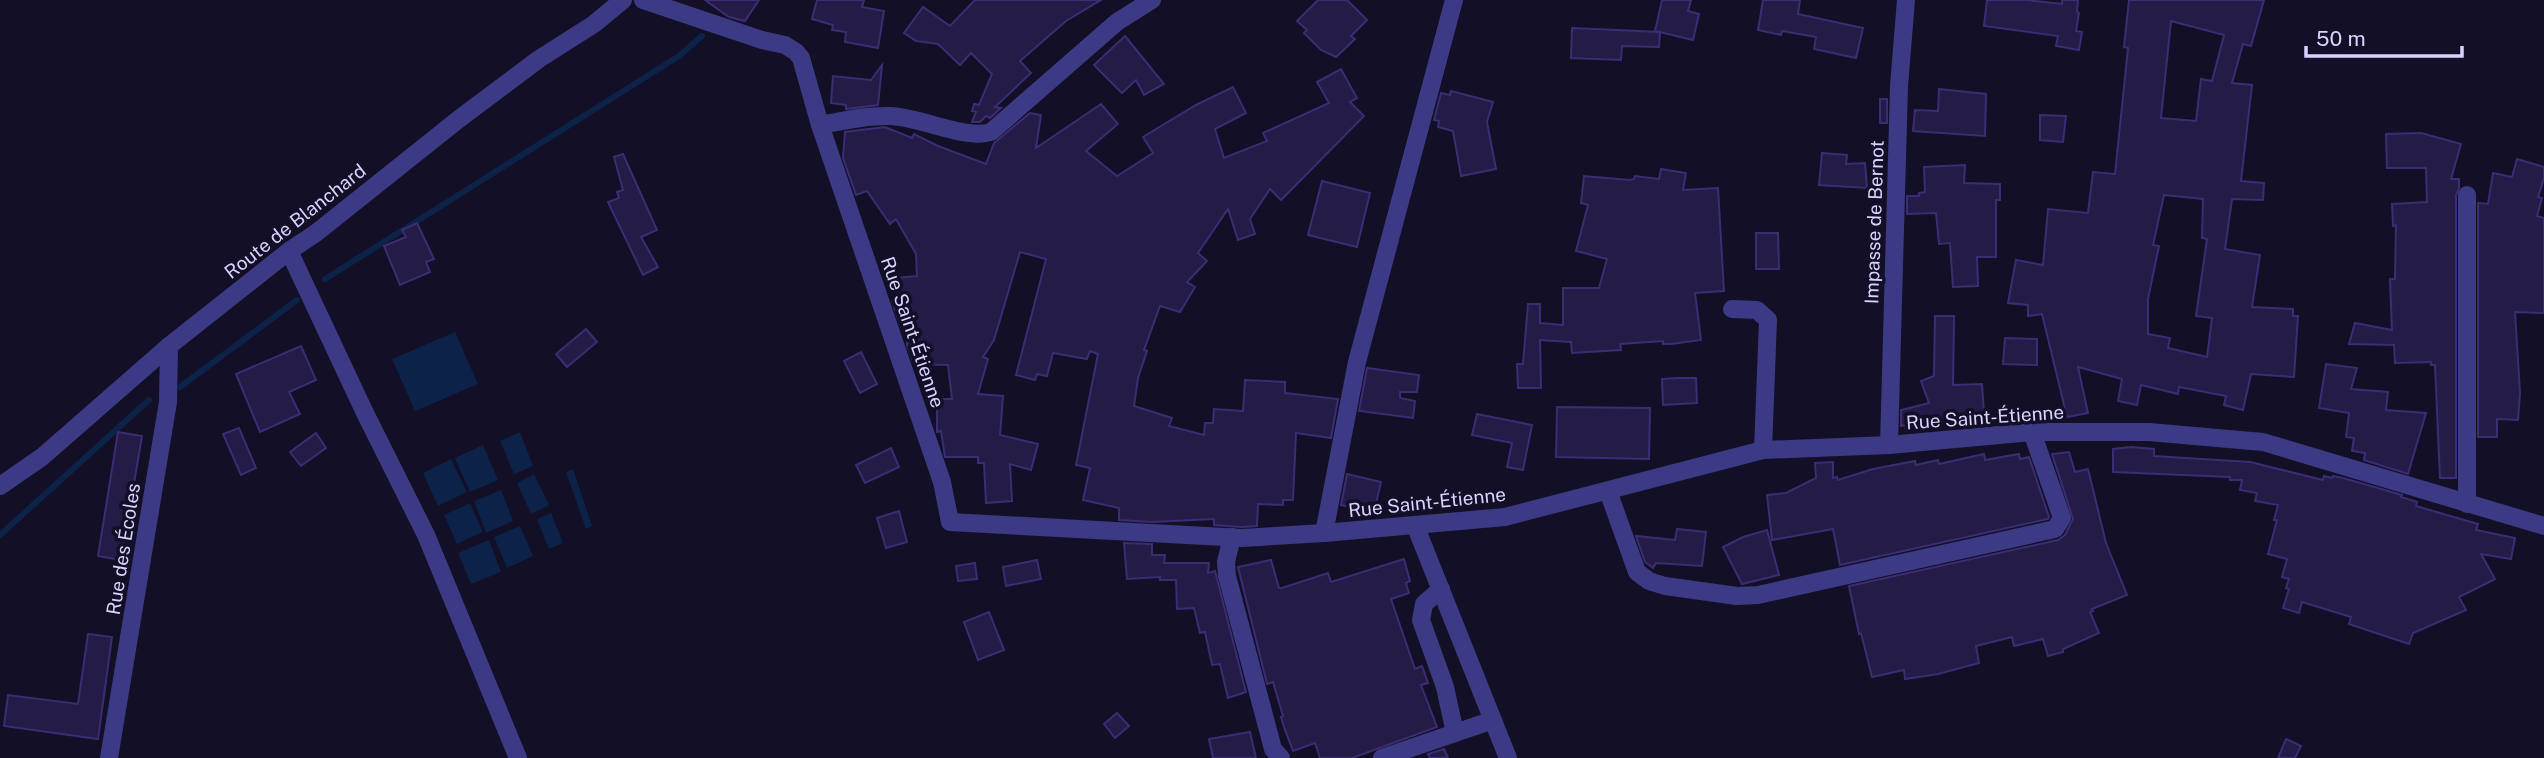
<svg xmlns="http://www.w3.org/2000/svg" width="2544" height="758" font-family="'Public Sans',sans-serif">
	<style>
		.water { fill: #0c2248 }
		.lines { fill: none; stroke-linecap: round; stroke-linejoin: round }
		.stream { stroke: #0c2248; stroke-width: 6 }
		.building { fill: #241b47; stroke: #3b2d73; stroke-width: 2; fill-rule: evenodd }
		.minor { stroke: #3d3a85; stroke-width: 18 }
		.labels { text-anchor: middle; stroke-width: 7; stroke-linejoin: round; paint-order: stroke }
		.street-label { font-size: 19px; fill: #d9d4ff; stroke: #130f26 }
	</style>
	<rect width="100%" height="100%" fill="#130f26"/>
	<!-- water -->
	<g class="water">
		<path d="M455 332 478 384 415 411 392 359Z"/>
		<path d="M520 432 533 466 514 474 500 441Z"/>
		<path d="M483 445 498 480 470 492 455 458Z"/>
		<path d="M451 459 467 492 438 506 423 473Z"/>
		<path d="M573 469 592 526 586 529 566 472Z"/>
		<path d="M534 474 549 505 531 514 517 483Z"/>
		<path d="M501 490 513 521 486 533 474 501Z"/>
		<path d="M470 503 483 532 457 544 444 515Z"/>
		<path d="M551 513 563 543 549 549 537 519Z"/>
		<path d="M520 526 533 556 507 568 494 537Z"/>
		<path d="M489 540 501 572 471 584 458 553Z"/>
	</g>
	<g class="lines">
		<!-- stream -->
		<g class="stream">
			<path d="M325 279 679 56 702 36"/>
			<path d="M180 387 297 300"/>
			<path d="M0 535 149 400"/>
		</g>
	</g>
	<!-- building -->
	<g class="building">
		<path d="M705 0H759L745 21 729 17Z"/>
		<path d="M817 0H864L862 7 884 11 878 48 845 42 846 32 832 30 833 25 812 19Z"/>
		<path d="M975 0H1101L1066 21 1020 61 1031 73 995 107 1001 108 990 118 986 116 980 122H972L976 112 972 111 974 104 979 105 992 74 971 53 960 65 938 44 916 41 904 33 923 7 950 26Z"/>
		<path d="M1318 0H1347L1367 20 1351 36 1355 39 1336 57 1321 50 1304 33 1307 30 1297 21Z"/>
		<path d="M1662 0H1691L1688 11 1699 14 1693 40 1655 31Z"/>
		<path d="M1763 0H1800L1798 14 1863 28 1856 58 1814 49 1816 37 1782 31 1781 35 1758 30Z"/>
		<path d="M1987 0H2026L2062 4V0H2078L2077 12 2079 13 2076 31 2082 32 2079 50 2056 46 2058 36 1984 26Z"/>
		<path d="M2129 0H2264L2251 46 2243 44 2232 83 2252 85 2241 181 2264 183 2263 200 2232 199 2225 249 2260 255 2252 307 2293 309V316H2298L2294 377 2251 374 2243 410 2224 405 2226 396 2179 387 2178 394 2141 385 2137 405 2118 401 2122 379 2078 367 2088 413 2067 417 2042 314 2028 316V305L2008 303 2016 260 2043 265 2048 209 2088 213 2093 172 2115 174 2128 48 2124 47ZM2171 21 2224 35 2212 81 2201 79 2196 121 2161 118ZM2164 195 2203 199 2202 238 2207 239 2196 316 2212 318 2207 357 2168 348 2170 338 2148 334V299L2159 246 2153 245Z"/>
		<path d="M1572 28 1660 32 1659 47 1622 46 1621 60 1571 58Z"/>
		<path d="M1125 36 1164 84 1144 95 1136 80 1122 93 1094 65Z"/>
		<path d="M882 65 878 105 846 109V105L831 103 833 76 871 80Z"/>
		<path d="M1341 69 1357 98 1350 102 1364 116 1281 200 1270 189 1250 219 1255 234 1238 240 1228 209 1198 253 1207 261 1187 282 1195 287 1180 312 1160 306 1144 350 1147 351 1138 378 1134 406 1172 418 1169 426 1204 435 1205 423H1213L1214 409 1243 411 1245 380 1285 382V393L1338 399 1331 438 1296 433 1293 500H1283V505L1258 504 1257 526 1242 527 1214 525V519L1152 522 1119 520V508L1083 500 1090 468 1076 465 1098 354 1090 351 1087 359 1053 353 1047 376 1037 374 1035 380 1016 375 1046 259 1020 252 994 340 983 357 988 359 978 394 1003 396 1000 435 1038 444 1031 470 1010 464 1012 501 986 503 984 463H978V457H945L941 431 937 432V399H952L948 365 914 364 907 345V324H900L892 301H897L895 278 917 276 916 254 896 219 890 224 867 191 856 195 843 158 845 132 885 127 912 138 914 134 938 146 986 164 994 143 1030 113 1041 115 1036 148 1101 104 1118 124 1086 151 1117 176 1153 153 1143 137 1196 105 1233 87 1246 113 1215 129 1224 158 1267 141 1263 133 1329 103 1317 82Z"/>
		<path d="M1939 89 1986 94 1985 136 1913 131 1915 110 1938 111Z"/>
		<path d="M1451 91 1493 102 1487 122 1496 169 1461 176 1453 131 1438 127 1439 121 1434 120 1441 93 1450 95Z"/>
		<rect x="1880" y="99" width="7" height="24"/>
		<path d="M2040 115 2066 116 2063 142 2040 140Z"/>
		<path d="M2421 133 2461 144 2451 179H2459V188L2456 195V478H2440L2435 365H2431V362L2395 363 2394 345 2349 344 2355 323 2392 330 2390 279H2395L2396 225 2393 226 2392 204 2427 202 2426 168H2387L2386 134Z"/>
		<path d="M1822 153 1847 155 1846 164 1865 163 1867 188 1819 185Z"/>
		<path d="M623 154 657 230 641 237 658 267 643 275 608 202 619 198 617 192 623 190 614 157Z"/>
		<path d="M2517 159 2544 167V178L2538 197 2542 198 2537 216 2544 218V313L2515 312 2520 393 2518 420 2497 419V437H2478V203L2488 204 2493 173 2512 177Z"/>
		<path d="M1965 165 1964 183 2000 184V200H1996V257H1977L1978 286 1953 287 1950 243 1939 244 1936 213 1907 214V196H1919V193L1925 192 1924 167Z"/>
		<path d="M1661 169 1686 173 1683 190 1718 188 1724 291 1695 293 1701 340 1671 344H1663V341L1620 344 1621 350 1572 353 1571 342 1540 340 1541 388H1518L1517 364H1523L1528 304H1540V323L1563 325V288H1599L1607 259 1576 251 1588 205 1581 203 1584 176 1630 180 1634 179 1635 176 1659 179Z"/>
		<path d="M1322 181 1370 193 1357 247 1308 235Z"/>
		<path d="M417 223 434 259 426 262 430 272 400 285 384 246 406 237 402 230Z"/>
		<path d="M1756 233H1778L1779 269H1756Z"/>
		<path d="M1935 316H1954L1953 385 1982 384 1984 413 1906 431 1905 425 1901 426V410L1929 403 1921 381 1934 376Z"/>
		<path d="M586 329 597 342 567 367 556 354Z"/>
		<path d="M2005 338 2037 339V365L2003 364Z"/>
		<path d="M301 346 316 380 289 392 300 414 260 432 236 374Z"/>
		<path d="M861 352 877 384 860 393 844 361Z"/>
		<path d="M2326 364 2357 368 2351 389 2388 392 2386 410 2426 413 2408 474 2364 460 2365 453 2352 451 2354 438 2346 437 2349 413 2319 408Z"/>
		<path d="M1367 368 1419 375 1417 392H1400V398L1415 401 1413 418 1359 411Z"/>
		<path d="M1678 378H1696L1697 403 1663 405 1662 379Z"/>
		<path d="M1557 407 1650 408 1649 459 1556 457Z"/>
		<path d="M1477 414 1532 425 1523 470 1507 467 1512 443 1472 435Z"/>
		<path d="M239 428 256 468 241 475 223 434Z"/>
		<path d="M118 432 142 436 121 560 98 556Z"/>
		<path d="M316 433 326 448 301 466 290 452Z"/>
		<path d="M2131 447 2154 449V456L2250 462 2323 480 2324 476 2332 478 2333 476 2343 478 2402 495 2401 497 2417 502 2416 506 2478 524 2476 530 2515 538 2511 559 2481 554 2495 579 2459 597 2466 610 2413 633 2409 644 2349 624 2351 617 2302 602 2299 613 2283 608 2289 589 2286 588 2289 579 2282 577 2287 559 2268 554 2277 520H2274L2278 505 2255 501 2257 493 2240 490 2242 480H2230V477L2113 472V449Z"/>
		<path d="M891 448 899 467 865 483 856 465Z"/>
		<path d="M2069 452 2075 472 2088 469 2106 543 2127 595 2092 609 2093 611 2090 612 2099 633 2063 649V652L2048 656 2043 639 2014 646 2012 637 1976 646 1979 663 1938 674 1905 679 1904 670 1872 677 1861 633 1859 634 1849 586 2058 540 2065 535 2073 519 2052 454Z"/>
		<path d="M1984 454 1985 460 2019 454 2020 459 2029 457 2049 517 2048 519 1840 565 1833 529 1772 540 1767 495 1786 493 1816 478 1815 463 1833 462V478L1837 477 1838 480 1873 469 1915 461 1916 465 1938 460 1939 464Z"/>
		<path d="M1347 474 1381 482 1374 512 1341 505Z"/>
		<path d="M899 511 907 542 886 548 877 518Z"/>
		<path d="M1677 529 1706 532 1702 566 1656 563 1653 568 1645 562 1636 536 1675 540Z"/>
		<path d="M1767 530 1779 575 1742 584 1723 547 1743 537Z"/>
		<path d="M1124 543 1152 544V555H1165L1164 563H1209L1208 573 1215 571 1246 692 1228 698 1220 664 1212 665 1205 632 1200 633 1194 608 1177 609 1176 580H1160V577L1127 579Z"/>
		<path d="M1404 559 1410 581 1406 583 1409 593 1391 599 1415 669 1422 666 1428 683 1421 685 1437 727 1352 758H1320L1315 743 1293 751 1284 727 1281 717 1283 716 1273 682 1267 684 1238 567 1271 560 1279 588H1282L1328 573 1331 582Z"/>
		<path d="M1037 560 1041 579 1006 586 1003 567Z"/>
		<path d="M975 563 977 579 958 581 956 566Z"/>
		<path d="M989 612 1004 650 978 660 964 622Z"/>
		<path d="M88 634 112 637 98 739 4 726 8 695 78 704Z"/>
		<path d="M1117 713 1129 726 1115 738 1104 724Z"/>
		<path d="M1250 732 1256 758H1213L1209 739Z"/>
		<path d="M2286 739 2301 746 2295 758H2278Z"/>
		<path d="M1444 749 1448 758H1430L1428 754Z"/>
	</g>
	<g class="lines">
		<!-- minor -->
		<g class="minor">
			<path d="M643 0 762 40 785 45 796 52 801 58 820 125 942 482 950 522 1242 538 1324 533 1505 517 1763 450 1889 445 2032 432H2149L2263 442 2544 526"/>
			<path d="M820 125C843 121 867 115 890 116 921 117 965 140 991 132L1117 22 1152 0"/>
			<path d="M289 251 365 413 426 535 518 758"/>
			<path d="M1732 309 1757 310 1768 320 1763 450"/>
			<path d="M1889 445 1899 86 1906 0"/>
			<path d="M0 486 42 457 169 346 289 251 316 233 459 119 539 59 594 24 623 0"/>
			<path d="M1608 491 1637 572 1649 581 1665 586 1737 596 1758 595 2055 529 2062 518 2032 432"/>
			<path d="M2467 504V195"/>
			<path d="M1415 525 1508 758"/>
			<path d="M1324 533 1357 362 1454 0"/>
			<path d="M1232 537 1226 562 1227 576 1273 749 1281 758"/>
			<path d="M1441 589 1424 604 1421 620 1445 687 1455 733"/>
			<path d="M109 758 168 402 169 346"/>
			<path d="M1382 758 1493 720"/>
		</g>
	</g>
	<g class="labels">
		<!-- street labels -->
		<g class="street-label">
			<text transform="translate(295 221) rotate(-38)" y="7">Route de Blanchard</text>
			<text transform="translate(1874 222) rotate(-88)" y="7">Impasse de Bernot</text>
			<text transform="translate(913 332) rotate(71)" y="7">Rue Saint-Étienne</text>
			<text transform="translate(1985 417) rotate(-4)" y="7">Rue Saint-Étienne</text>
			<text transform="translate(1427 502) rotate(-6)" y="7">Rue Saint-Étienne</text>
			<text transform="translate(123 549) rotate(-81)" y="7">Rue des Écoles</text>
		</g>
	</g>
	<!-- scale -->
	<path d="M2306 46v10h156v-10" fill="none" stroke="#d9d4ff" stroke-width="3.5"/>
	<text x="2316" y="46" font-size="21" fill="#d9d4ff" stroke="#130f26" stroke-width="5" paint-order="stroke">50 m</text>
</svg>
